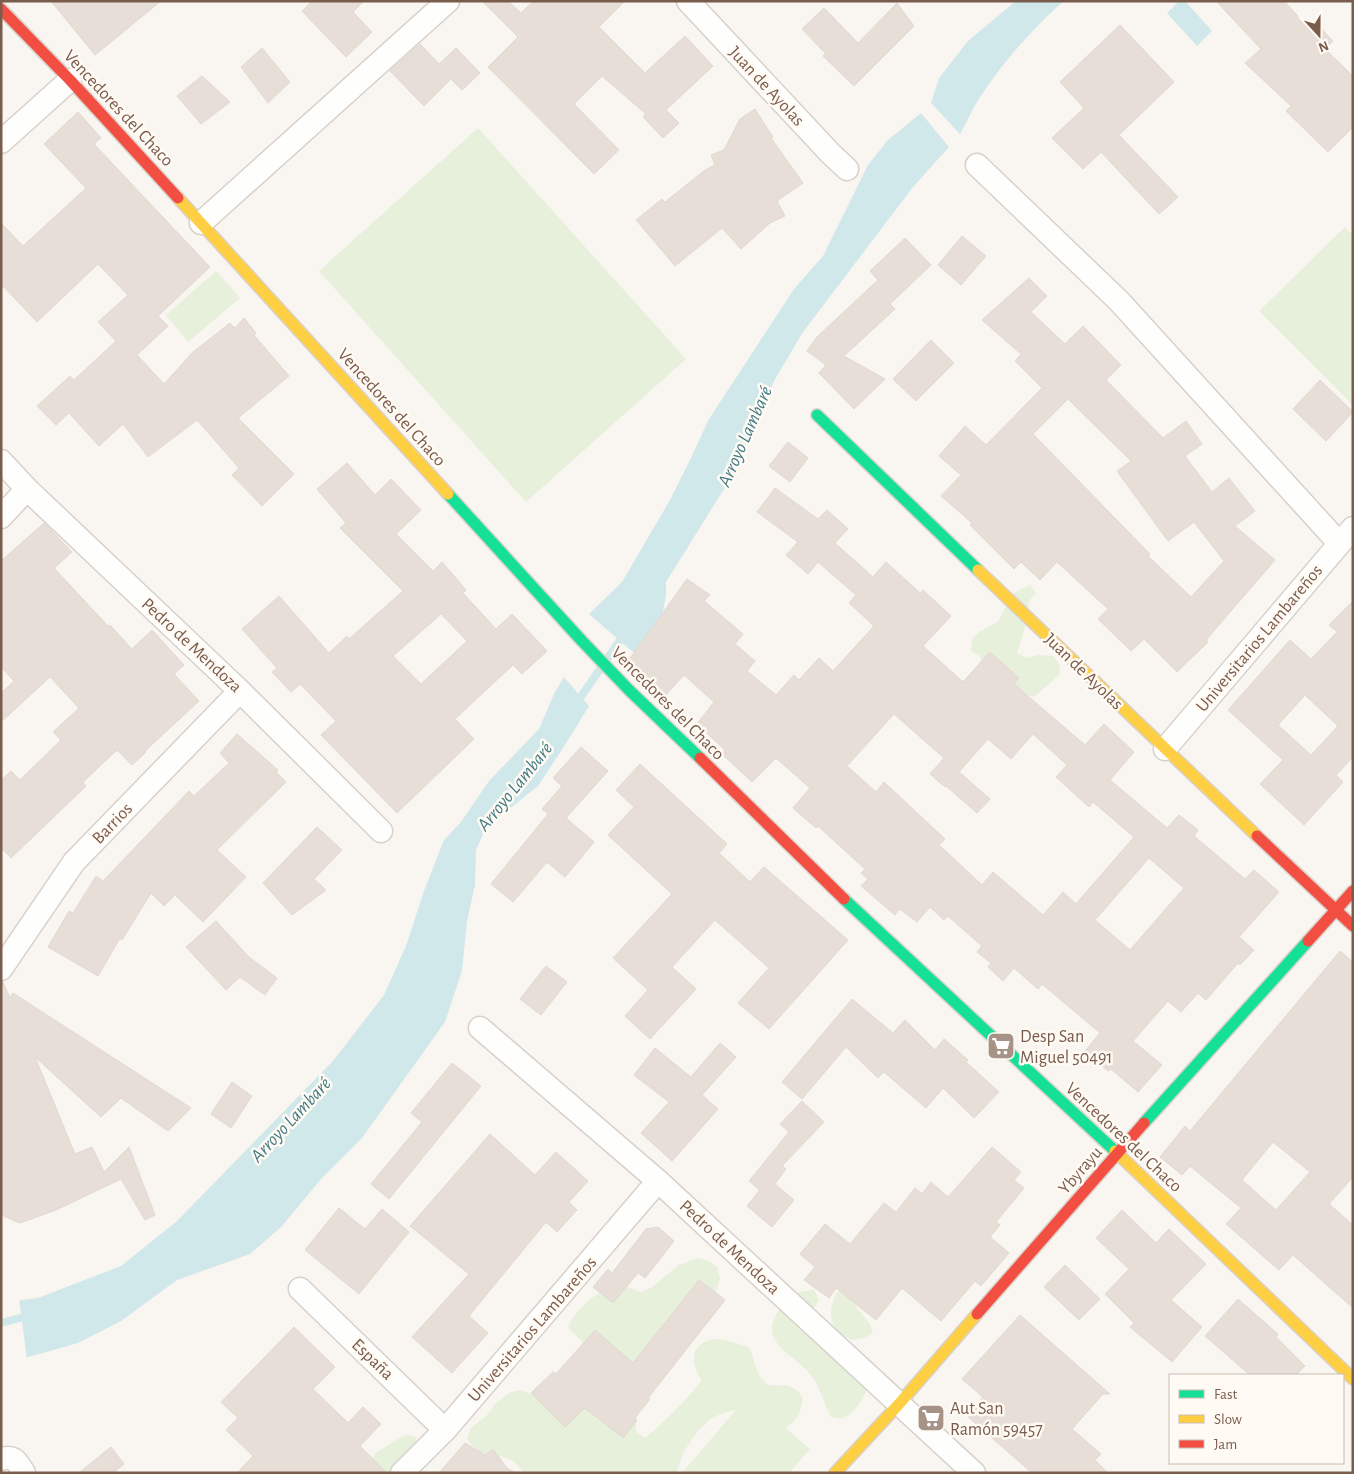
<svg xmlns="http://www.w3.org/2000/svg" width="1354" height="1474" font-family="'Alegreya Sans',sans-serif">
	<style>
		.green { fill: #e7f0db }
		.water { fill: #d0e8ea }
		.pier { fill: #f9f5f0 }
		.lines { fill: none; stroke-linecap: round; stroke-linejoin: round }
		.stream { stroke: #d0e8ea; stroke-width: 8 }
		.building { fill: #e6ded7; stroke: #e2d8d2; fill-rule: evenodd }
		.street-casing { stroke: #d7d1cb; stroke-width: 25 }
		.fast-casing { stroke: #d9d2cb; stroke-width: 14 }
		.slow-casing { stroke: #d9d2cb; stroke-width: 14 }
		.jam-casing { stroke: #d9d2cb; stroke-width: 14 }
		.street { stroke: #fefefd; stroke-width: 22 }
		.fast { stroke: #16e098; stroke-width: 11 }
		.slow { stroke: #ffcf43; stroke-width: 11 }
		.jam { stroke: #f24e42; stroke-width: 11 }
		.labels { text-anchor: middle; stroke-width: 5; stroke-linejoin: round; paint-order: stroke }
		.street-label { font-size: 18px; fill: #7a5c4d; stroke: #fffaf3 }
		.poi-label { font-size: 18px; fill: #7a5c4d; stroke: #fffaf3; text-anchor: start }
		.water-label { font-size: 19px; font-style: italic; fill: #437c86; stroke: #fffaf3 }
	</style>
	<rect width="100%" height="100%" fill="#f9f5f0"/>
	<!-- green -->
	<g class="green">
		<path d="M478 128 686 359 526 502 319 271Z"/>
		<path d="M1345 227 1353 235V405L1259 311Z"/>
		<path d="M216 271 240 298 188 342 166 315Z"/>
		<path d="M1030 585 1036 593 1029 601 1024 631 1017 653 1026 658 1038 655 1053 656 1060 665 1059 675 1034 697 1014 691 983 666 980 656 971 651 972 639 979 632 998 622 1012 594Z"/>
		<path d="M698 1258 709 1261 717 1267 720 1278 714 1298 629 1367 585 1345 568 1327C577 1307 599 1290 619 1283L640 1292 651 1288 679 1265Z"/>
		<path d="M842 1286 852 1288 857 1308 870 1324 873 1333 864 1338 852 1340C847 1337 838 1333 835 1328 827 1314 832 1297 842 1286Z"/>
		<path d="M814 1290 819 1300 813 1310 873 1374C866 1392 860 1410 842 1419L831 1417C825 1405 820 1389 813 1378 797 1354 756 1345 779 1310 788 1295 797 1291 814 1290Z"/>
		<path d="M712 1339 725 1340 749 1347C757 1364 753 1371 768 1385 785 1386 794 1383 803 1398 801 1412 797 1420 786 1428L810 1449 789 1473H682L735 1411 734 1410 713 1417 698 1431 684 1451 676 1473H525C520 1468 515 1461 509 1459 491 1451 478 1459 467 1438L471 1428 488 1414 494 1405 511 1392 521 1390 564 1409 579 1397 628 1414 636 1421V1432L645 1438C666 1420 685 1402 702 1380 690 1363 689 1346 712 1339Z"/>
		<path d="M407 1435 416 1437 417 1447 401 1473H358L370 1462 376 1453 394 1441Z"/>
	</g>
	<!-- water -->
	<g class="water">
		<path d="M1016 1H1064C1038 23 1006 59 987 87 976 101 969 118 960 134L931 103 939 78 968 41Z"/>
		<path d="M1179 1H1185L1212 31 1197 46 1167 13Z"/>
		<path d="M921 113 949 147 913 187 803 332 774 381 734 473 666 582V595L661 621 634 653 589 614 622 582 670 500 690 460 709 419 794 289 823 256 868 165 888 140Z"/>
		<path d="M564 677 589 706 563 748 538 786 513 806 487 825 476 850 475 885 467 921 462 971 445 1022 362 1138 321 1179 282 1226 250 1254 177 1280 121 1321 78 1343 25 1358 15 1301 38 1298 121 1266 177 1221 333 1061 384 995 406 946 424 891 444 840 461 822 489 781 539 729 554 694Z"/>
	</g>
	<!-- pier -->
	<path class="pier" d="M14 1298H19L27 1360 26 1361 23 1359 13 1301Z"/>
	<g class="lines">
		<!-- stream -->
		<g class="stream">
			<path d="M575 705 626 632"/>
			<path d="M1 1323 28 1316"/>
		</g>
	</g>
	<!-- building -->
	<g class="building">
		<path d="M51 1H161L95 55Z"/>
		<path d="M312 1H364L353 12 372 32 346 57 302 11Z"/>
		<path d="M482 1H508L521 13 533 1H625L599 27 645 73 685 36 713 66 666 110 679 123 663 138 643 117 646 114 602 76 574 104 619 150 594 174 488 67 518 37Z"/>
		<path d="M1216 1H1284L1309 28 1315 22 1333 41 1325 49 1353 76V127L1328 152 1286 111 1291 106 1245 63 1261 49Z"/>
		<path d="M897 3 914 26 854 86 823 56 826 54 802 29 824 8 858 43Z"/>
		<path d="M1120 25 1174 82 1119 135 1178 197 1159 214 1101 152 1083 169 1052 138 1084 108 1060 82Z"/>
		<path d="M420 44 439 64 456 48 480 73 462 90 451 79 424 106 390 71Z"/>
		<path d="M262 48 290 82 268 103 241 67Z"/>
		<path d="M202 76 230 102 201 124 177 96Z"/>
		<path d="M755 109 773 137 771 138 803 183 777 201 785 216 770 223 741 249 722 228 675 266 636 220 662 199 665 202 705 170 715 165 711 155 724 150 740 119Z"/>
		<path d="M78 112 101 138 94 144 210 267 158 316 168 326 137 355 164 384 193 352 230 323 235 328 244 318 256 333 254 335 289 376 238 418 294 474 262 506 232 475 239 468 197 420 148 457 123 424 99 446 69 413 56 425 37 406 70 376 74 380 116 341 98 322 128 295 98 264 37 322 1 284V223L23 246 86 188 44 144Z"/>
		<path d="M962 236 986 256 961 285 938 265Z"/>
		<path d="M905 238 931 265 890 304 895 309 844 356 885 379 854 409 819 373 826 365 807 351 817 337 878 280 870 271Z"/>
		<path d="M1029 278 1047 296 1031 312 1065 344 1083 326 1121 365 1106 380 1163 438 1186 421 1202 444 1185 456 1212 492 1229 478 1255 511 1235 526 1275 560 1206 640 1208 642 1177 672 1144 639 1131 651 1098 619 1108 609 1057 562 1040 580 1021 562 1014 569 970 525 972 523 941 496 961 475 939 456 965 426 986 445 1042 388 1015 361 1021 354 982 320ZM1068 399 1131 461 1117 471 1168 541 1194 522 1224 561 1191 597 1148 556 1150 554 1033 434Z"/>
		<path d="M931 340 954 363 916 401 893 379Z"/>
		<path d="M1320 380 1353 412 1326 441 1293 409Z"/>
		<path d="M788 442 808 458 790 482 769 466Z"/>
		<path d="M347 463 375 495 391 479 421 510 396 534 433 571 442 562 466 590 463 593 496 629 512 614 547 651 522 674 513 665 455 719 474 739 397 813 321 735 336 721 300 684 291 692 272 672 277 668 242 629 279 596 329 653 347 636 349 639 403 591 340 528 346 523 317 489ZM441 614 467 641 421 684 393 656Z"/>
		<path d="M775 488 818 519 827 510 848 529 835 543 873 577 886 562 920 593 923 590 951 616 923 646 963 682 990 652 1019 678 1014 684 1085 745 1104 724 1134 752 1110 780 1167 828 1179 815 1198 830 1194 836 1245 879 1254 870 1279 892 1239 937 1254 950 1240 965 1238 963 1206 1000 1198 993 1181 1012 1168 1001 1133 1041 1162 1065 1138 1092 1111 1069 1108 1071 1085 1051 1100 1033 1042 984 1038 989 1014 968 1003 981 988 967 991 963 977 952 982 946 948 916 944 920 930 907 917 922 900 909 895 915 861 886 868 879 861 873 865 869 818 826 816 828 793 808 810 788 776 758 752 782 722 754 725 750 697 724 714 702 684 675 663 698 628 661 687 579 710 595 704 601 743 634 735 644 755 661 747 671 776 695 794 675 799 680 819 658 833 671 874 626 849 603 856 595 818 562 808 574 786 555 798 542 757 512ZM894 714 944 758 930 774 945 787 946 786 977 813 990 799 959 772 988 739 1011 759 1033 734 1067 765 1056 777 1089 807 1093 802 1134 837 1076 904 1063 892 1043 915 993 872 982 885 939 845 945 839 884 782 876 792 847 766ZM1149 858 1184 888 1130 950 1095 920Z"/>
		<path d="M44 523 72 552 54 568 108 626 110 625 132 649 152 630 184 665 174 674 199 701 145 751 146 752 132 765 117 750 83 782 86 786 11 858 1 848V780L11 771 20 780 61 740 53 732 79 708 50 677 1 722V693L14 681 1 667V561Z"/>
		<path d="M1353 601V757L1336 775 1343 782 1304 825 1260 784 1283 760 1228 710 1290 640 1311 659 1337 632 1329 625ZM1305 695 1338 726 1311 755 1278 725Z"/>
		<path d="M237 734 278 770 276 772 286 782 217 850 246 877 203 922 175 895 164 906 151 893 122 940 120 938 98 976 48 947 69 911 73 913 96 876 103 881 189 791 194 796 229 763 220 753Z"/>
		<path d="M581 747 608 771 566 818 594 842 565 877 547 862 513 902 491 884 548 814 542 809 562 786 553 778Z"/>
		<path d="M640 764 727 844 719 853 750 882 764 867 848 940 769 1029 738 1003 769 968 715 920 672 967 696 989 650 1039 625 1016 648 990 613 958 672 894 608 835 634 807 616 790Z"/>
		<path d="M317 827 342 850 314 879 326 890 292 915 263 883Z"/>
		<path d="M216 921 249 957 277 978 265 995 240 977 226 990 186 947Z"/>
		<path d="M1340 951 1353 962V1177L1329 1204 1353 1225V1308L1293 1255 1279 1270 1226 1224 1241 1208 1190 1166 1182 1175 1160 1157 1185 1126 1190 1131ZM1273 1142 1310 1172 1276 1210 1242 1180Z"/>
		<path d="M546 966 567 982 541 1015 520 999Z"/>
		<path d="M1 982H3L10 998 13 993 191 1108 168 1131 121 1098 101 1117 35 1057 75 1154 92 1147 104 1172 129 1147 155 1215 145 1220 121 1179 56 1210 20 1223 1 1215Z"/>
		<path d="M852 999 893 1033 905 1020 935 1050 944 1039 968 1060 966 1062 999 1092 974 1118 943 1088 926 1108 884 1072 878 1078 846 1047 802 1099 782 1082Z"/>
		<path d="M720 1043 736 1057 702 1095 718 1109 672 1161 641 1133 669 1102 634 1075 655 1048 691 1077Z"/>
		<path d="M452 1063 481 1086 389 1199 371 1184 422 1122 411 1113Z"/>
		<path d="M232 1082 252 1096 231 1128 211 1114Z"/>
		<path d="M802 1101 824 1122 782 1166 786 1169 775 1184 794 1200 772 1227 747 1206 760 1190 749 1181 789 1132 780 1124Z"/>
		<path d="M490 1134 535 1175 556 1152 588 1181 569 1202 577 1210 557 1232 546 1222 469 1316 488 1333 452 1373 412 1337 469 1274 410 1226Z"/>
		<path d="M992 1147 1021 1172 1014 1180 1024 1188 996 1222 1000 1225 990 1237 1009 1253 981 1286 975 1281 941 1321 902 1288 876 1320 836 1288 829 1298 804 1280 815 1267 800 1254 825 1224 850 1244 884 1203 896 1212 915 1188 922 1194 931 1182 948 1197Z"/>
		<path d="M339 1208 365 1229 382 1209 409 1232 359 1294 305 1250Z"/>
		<path d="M1122 1210 1156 1243 1169 1229 1206 1264 1171 1300 1202 1327 1172 1362 1130 1327 1134 1323 1105 1294 1129 1269 1096 1238Z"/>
		<path d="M658 1227 674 1241 645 1278 638 1273 613 1303 593 1287 608 1269 612 1273 646 1229Z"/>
		<path d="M1065 1265 1100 1299 1079 1320 1044 1287Z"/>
		<path d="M699 1280 725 1300 648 1398 650 1399 635 1418 637 1420 623 1438 585 1408 565 1427 531 1393 553 1372 556 1374 595 1330 633 1363Z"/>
		<path d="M1238 1299 1278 1334 1276 1337 1305 1366 1296 1375H1250L1205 1336Z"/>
		<path d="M1020 1315 1110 1394H1103L1072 1429 1101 1454 1095 1460 1108 1473H1032L967 1416 983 1397 962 1379Z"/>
		<path d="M294 1327 335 1367 313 1389 348 1423 363 1407 381 1424 360 1446 387 1473H237L253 1456 226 1430 238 1418 221 1402Z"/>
		<path d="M465 1443 485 1455 493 1449 507 1468 516 1473H439Z"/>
		<path d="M111 1447 124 1464 113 1473H79Z"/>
	</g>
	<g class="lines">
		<defs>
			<g id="street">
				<path d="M688 1 830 153 847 169"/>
				<path d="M1 142 70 80"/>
				<path d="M977 165 1119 301 1339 543"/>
				<path d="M201 223 448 1"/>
				<path d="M1 461 27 489 240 691 381 831"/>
				<path d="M1 517 27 489"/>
				<path d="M1165 749 1353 528"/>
				<path d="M1 969 74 862 240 691"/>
				<path d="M480 1028 658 1181 974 1473"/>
				<path d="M300 1289 445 1430"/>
				<path d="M1 1459C15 1455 17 1462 24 1473"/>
				<path d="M402 1473 445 1430 658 1181"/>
			</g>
			<g id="fast">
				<path d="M817 415 978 570"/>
				<path d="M448 494 582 641 629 690 700 758"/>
				<path d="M844 899 1115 1151"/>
				<path d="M1144 1123 1308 941"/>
			</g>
			<g id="slow">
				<path d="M178 198 448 494"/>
				<path d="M978 570 1257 836"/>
				<path d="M1115 1151 1353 1379"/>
				<path d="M835 1473 899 1404 977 1314"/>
			</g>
			<g id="jam">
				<path d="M1 9 70 80 178 198"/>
				<path d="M700 758 844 899"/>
				<path d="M1257 836 1353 926"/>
				<path d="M1308 941 1353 891"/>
				<path d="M977 1314 1144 1123"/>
			</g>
		</defs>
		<!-- street casing -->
		<use href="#street" class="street-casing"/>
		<!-- fast casing -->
		<use href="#fast" class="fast-casing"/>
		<!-- slow casing -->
		<use href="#slow" class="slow-casing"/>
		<!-- jam casing -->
		<use href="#jam" class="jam-casing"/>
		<!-- street -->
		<use href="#street" class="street"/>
		<!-- fast -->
		<use href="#fast" class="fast"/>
		<!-- slow -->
		<use href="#slow" class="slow"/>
		<!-- jam -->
		<use href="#jam" class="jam"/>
	</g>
	<!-- icons -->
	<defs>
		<symbol id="supermarket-square" viewBox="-11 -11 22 22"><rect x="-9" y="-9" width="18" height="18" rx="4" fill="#a69286" stroke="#fffaf3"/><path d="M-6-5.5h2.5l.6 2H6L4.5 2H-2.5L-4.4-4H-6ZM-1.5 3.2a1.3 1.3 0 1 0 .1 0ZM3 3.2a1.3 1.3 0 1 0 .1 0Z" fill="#fff"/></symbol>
	</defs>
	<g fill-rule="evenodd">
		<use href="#supermarket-square" x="985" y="1030" width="32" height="32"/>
		<use href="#supermarket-square" x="915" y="1402" width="32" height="32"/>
	</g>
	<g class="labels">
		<!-- street labels -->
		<g class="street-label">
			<text transform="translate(767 86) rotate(47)" y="6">Juan de Ayolas</text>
			<text transform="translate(119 108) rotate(47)" y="6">Vencedores del Chaco</text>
			<text transform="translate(392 407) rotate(48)" y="6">Vencedores del Chaco</text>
			<text transform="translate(1259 638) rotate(-50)" y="6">Universitarios Lambareños</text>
			<text transform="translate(192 645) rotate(43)" y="6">Pedro de Mendoza</text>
			<text transform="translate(1084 671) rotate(44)" y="6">Juan de Ayolas</text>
			<text transform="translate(668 703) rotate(45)" y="6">Vencedores del Chaco</text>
			<text transform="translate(112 823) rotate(-46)" y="6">Barrios</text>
			<text transform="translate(1124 1137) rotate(43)" y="6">Vencedores del Chaco</text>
			<text transform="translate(1080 1170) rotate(-49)" y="6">Ybyrayu</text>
			<text transform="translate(730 1247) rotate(43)" y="6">Pedro de Mendoza</text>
			<text transform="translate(532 1329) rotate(-49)" y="6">Universitarios Lambareños</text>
			<text transform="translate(373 1359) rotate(44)" y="6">España</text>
		</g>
		<!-- poi labels -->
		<g class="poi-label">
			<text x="1020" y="1042">Desp San<tspan x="1020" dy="21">Miguel 50491</tspan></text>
			<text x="950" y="1414">Aut San<tspan x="950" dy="21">Ramón 59457</tspan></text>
		</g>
		<!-- water labels -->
		<g class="water-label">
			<text transform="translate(744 436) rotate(-66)" y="7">Arroyo Lambaré</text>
			<text transform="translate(514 786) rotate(-51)" y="7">Arroyo Lambaré</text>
			<text transform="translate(290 1119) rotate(-47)" y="7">Arroyo Lambaré</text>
		</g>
	</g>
	<!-- border -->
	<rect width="1354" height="1474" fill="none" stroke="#7a5c4d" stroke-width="5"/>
	<!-- legend -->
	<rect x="1169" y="1374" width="175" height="90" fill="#fffaf3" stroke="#cabbb1"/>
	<rect x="1179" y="1390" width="25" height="8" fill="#16e098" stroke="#cabbb1"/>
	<text x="1214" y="1399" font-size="15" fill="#7a5c4d">Fast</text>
	<rect x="1179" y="1415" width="25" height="8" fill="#ffcf43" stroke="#cabbb1"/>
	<text x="1214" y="1424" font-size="15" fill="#7a5c4d">Slow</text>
	<rect x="1179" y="1440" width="25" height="8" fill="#f24e42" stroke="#cabbb1"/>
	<text x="1214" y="1449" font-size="15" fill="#7a5c4d">Jam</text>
	<!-- north arrow -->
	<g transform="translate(1319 35) rotate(159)" stroke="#fffaf3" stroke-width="4" paint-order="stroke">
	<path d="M0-4L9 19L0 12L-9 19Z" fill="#7a5c4d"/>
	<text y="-8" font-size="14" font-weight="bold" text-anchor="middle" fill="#7a5c4d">N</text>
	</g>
</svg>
